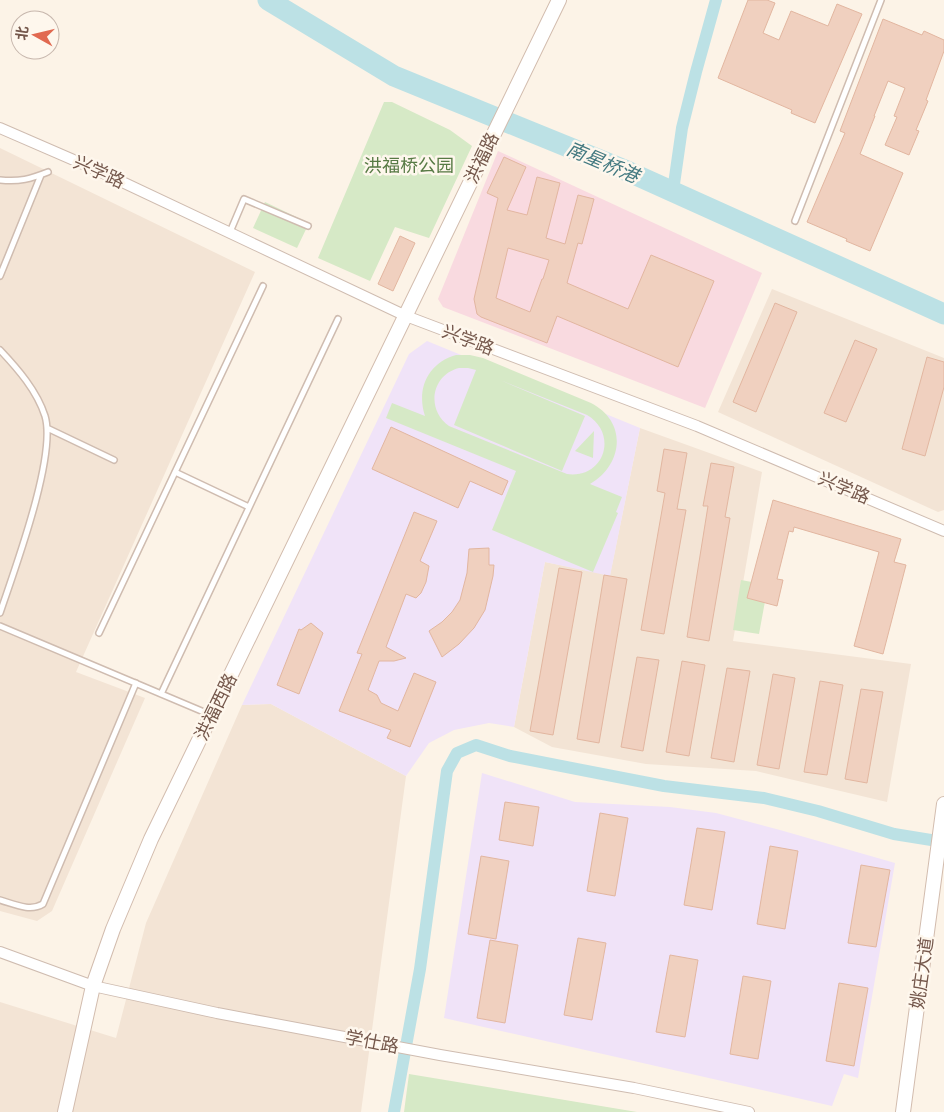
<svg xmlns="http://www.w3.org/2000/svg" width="944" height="1112" viewBox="0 0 944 1112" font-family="Manrope,'Noto Sans SC',sans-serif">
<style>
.residential{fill:#f3e4d5}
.education{fill:#f0e3f8}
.medical{fill:#f9dae0}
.green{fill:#d6e9c6;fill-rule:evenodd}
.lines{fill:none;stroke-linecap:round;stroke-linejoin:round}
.stream{stroke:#a2d1d6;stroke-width:4}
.canal{stroke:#bce1e5;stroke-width:12}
.river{stroke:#bce1e5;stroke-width:21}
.building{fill:#f0d0bf;stroke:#e2b6a0;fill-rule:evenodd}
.lane-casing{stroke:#cfbcb0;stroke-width:8}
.street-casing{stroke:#cfbcb0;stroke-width:12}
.secondary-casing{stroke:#d2bcae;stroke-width:16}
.lane{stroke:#fff;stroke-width:5}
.street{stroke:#fff;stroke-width:10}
.secondary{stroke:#fff;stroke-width:14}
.labels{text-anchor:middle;stroke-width:5;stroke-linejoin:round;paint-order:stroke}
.street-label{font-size:18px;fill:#75584c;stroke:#fef7ed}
.park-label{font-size:18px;fill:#577a44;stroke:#fef7ed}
.water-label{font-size:19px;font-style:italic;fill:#437980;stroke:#fef7ed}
</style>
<rect width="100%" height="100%" fill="#fcf3e7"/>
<path class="residential" d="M0,148L255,272L76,672L145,698L52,911L37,921L0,911Z
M772,289L944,358V510L938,512L718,412Z
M640,428L762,472L733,641L911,664L887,802L756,771L646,764L552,747L514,727L545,562L610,575Z
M271,704L406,776L361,1112H0V1002L116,1038L146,923L242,705Z"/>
<path class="education" d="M427,341L640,428L610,576L545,562L514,727L489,723L454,730L429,743L406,776L271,704L242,705L409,354Z
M482,773L575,802L670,807L716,813L780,830L895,863L858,1078L844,1074L832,1106L444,1018Z"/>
<path class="medical" d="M498,151L762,273L705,408L443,307L438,299Z"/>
<path class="green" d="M384,102H392L450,130L472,146L429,238L395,227L370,281L318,258Z
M265,202L309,223L297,248L253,228Z
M456,355H470L483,358L591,403C628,422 623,465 590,484L622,497L616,512L618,513L593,572L492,530L516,471L386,418L392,403L425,416C416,389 428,363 456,355ZM459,368H468L476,370L454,425L562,471L585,416L500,380L587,415C619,434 604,479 567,474L449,426C426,410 431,375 459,368Z
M594,431L593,458L575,451Z
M741,580L768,585L759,634L733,630Z
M409,1074L637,1112H404Z"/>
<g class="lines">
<path class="stream" d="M281,7L285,0"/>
<path class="canal" d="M673,191L682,128L696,72L716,0
M394,1112L420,969L447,771L457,753L476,745L510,756L664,786L764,798L818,811L894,834L944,842"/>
<path class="river" d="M268,0L394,76L627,171L944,314"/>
</g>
<path class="building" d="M748,0H767L775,3L763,33L779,40L791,11L828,26L837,4L862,14L815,123L791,113L792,110L718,78Z
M883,19L922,35L924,31L944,40V51L926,100L928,101L916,130L919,131L909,155L885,145L897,117L894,116L905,88L888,81L874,116H875L860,154L903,173L870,251L846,241L847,239L807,222L845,133L840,131Z
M504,157L526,167L507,210L527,215L537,177L560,183L546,238L565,244L578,195L594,199L582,244L578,243L567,283L628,309L651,255L714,281L678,367L557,316L547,343L481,317L477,314L474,299L476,290L498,198L487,193ZM508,248L549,260L543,279H542L530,312L496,298Z
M400,236L415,243L393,291L378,284Z
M775,303L797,312L756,412L733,402Z
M855,340L877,349L846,422L824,413Z
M927,357L944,362V387L925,456L902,449Z
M391,427L508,481L502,495L470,481L458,508L372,469Z
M664,449L687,453L677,509L686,510L664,634L641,630L665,493L657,491Z
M711,463L734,467L725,517L730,518L709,641L687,637L708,506H703Z
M773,500L901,539L894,562L906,565L883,654L854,646L879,552L794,527L793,532L789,531L777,579L783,580L777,606L747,598Z
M414,512L437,521L420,561L429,566L426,582L421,593L416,598L406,594L386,647L406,658L394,661H379L368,690L377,695L381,703L398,711L414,673L436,682L410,747L387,738L391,730L339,711L362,654L357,653Z
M489,548V565H494L493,576L485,610L474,628L459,644L442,657L429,631L442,622L452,612L460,600L467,573L469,549Z
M559,568L582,572L553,735L530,731Z
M604,575L627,579L599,743L577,739Z
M311,623L323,633L299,694L277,685L299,629L301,630Z
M637,657L659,660L643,751L621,747Z
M682,661L705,665L689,756L666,752Z
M727,668L750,671L734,762L711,758Z
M773,674L795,678L779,769L757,765Z
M820,681L843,685L827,775L804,772Z
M861,689L883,692L867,783L845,779Z
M505,802L539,807L533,846L499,840Z
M600,813L628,818L615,896L587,891Z
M697,828L725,832L712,910L684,905Z
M770,846L798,851L785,929L757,924Z
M481,856L509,861L496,939L468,934Z
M861,865L890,870L876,947L848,943Z
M578,938L606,943L592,1020L564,1015Z
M490,940L518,945L505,1023L477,1018Z
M670,955L698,960L685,1037L656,1032Z
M743,976L771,981L758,1059L730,1054Z
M839,983L868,988L854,1066L826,1061Z"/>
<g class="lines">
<defs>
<path id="lane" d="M0,180C20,182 30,179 48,172
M795,221L881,0
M230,232L244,199L308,226
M0,276L41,175
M0,350C18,369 37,391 45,416C57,456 14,571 0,613
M47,428L114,460
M175,472L249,507
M0,626L211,715
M99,633L263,286
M161,694L338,319
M0,900C14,904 30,912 43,904L136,683"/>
<path id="street" d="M0,128L99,171L406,316L697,426L944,531
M0,952L93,986L217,1013L440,1055L634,1088L749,1112"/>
<path id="secondary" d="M65,1112L93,986L113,929L151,839L559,0
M903,1112L944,804"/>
</defs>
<use href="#lane" class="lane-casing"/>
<use href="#street" class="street-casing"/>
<use href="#secondary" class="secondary-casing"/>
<use href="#lane" class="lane"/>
<use href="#street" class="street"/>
<use href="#secondary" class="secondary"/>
</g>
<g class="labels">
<g class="street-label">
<text transform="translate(482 158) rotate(-64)" y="6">洪福路</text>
<text transform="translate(99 172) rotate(24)" y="6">兴学路</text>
<text transform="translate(468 340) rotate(21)" y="6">兴学路</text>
<text transform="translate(844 488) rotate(23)" y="6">兴学路</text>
<text transform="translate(216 707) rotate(-64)" y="6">洪福西路</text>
<text transform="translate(922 973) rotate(-82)" y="6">姚庄大道</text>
<text transform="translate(372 1042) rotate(11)" y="6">学仕路</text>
</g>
<g class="park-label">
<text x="409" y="172">洪福桥公园</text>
</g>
<g class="water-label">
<text transform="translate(603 162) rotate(23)" y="7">南星桥港</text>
</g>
</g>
<g transform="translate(35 35) rotate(278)"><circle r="24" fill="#fef7ed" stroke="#c7b7ad"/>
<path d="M0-4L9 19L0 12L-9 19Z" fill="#e16950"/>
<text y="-8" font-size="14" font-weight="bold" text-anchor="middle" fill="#75584c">北</text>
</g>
</svg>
